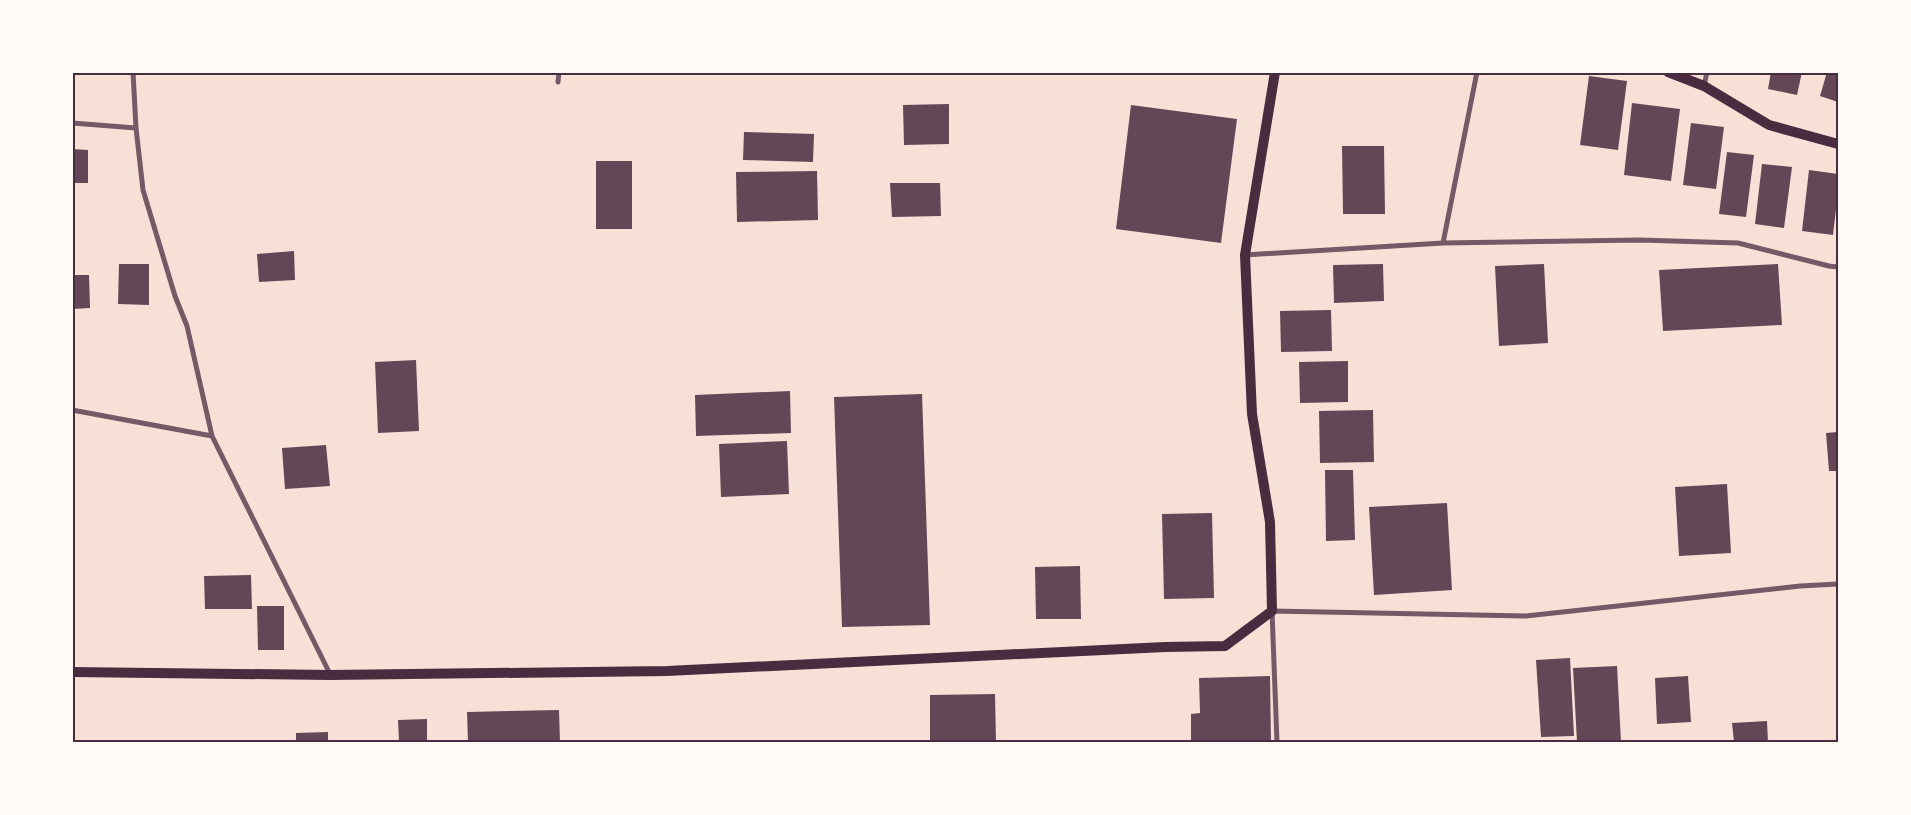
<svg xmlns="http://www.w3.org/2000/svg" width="1911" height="815" viewBox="0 0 1911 815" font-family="Signika,sans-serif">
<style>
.building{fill:#644757}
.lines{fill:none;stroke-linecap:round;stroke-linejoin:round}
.minor{stroke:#755966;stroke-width:5}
.secondary{stroke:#4a2c40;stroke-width:10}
.neatline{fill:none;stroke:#4a2c40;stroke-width:2}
</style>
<rect width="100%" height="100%" fill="#f7e1d7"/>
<path class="building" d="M1771,72H1802L1797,95L1768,89Z
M1827,72H1838V102L1820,96Z
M1589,76L1627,81L1618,150L1580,145Z
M1632,103L1680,109L1671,181L1624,175Z
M949,104V144L904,145L903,105Z
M1131,105L1237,119L1221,243L1116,229Z
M1691,123L1724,127L1716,189L1683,185Z
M744,132L814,134L813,162L743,160Z
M1342,146H1384L1385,214H1343Z
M72,149L88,150V183H72Z
M1727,152L1754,155L1746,217L1719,214Z
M596,161H632V229H596Z
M1762,164L1792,167L1784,228L1755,224Z
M1809,170L1838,174V192L1833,235L1802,231Z
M817,171L818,220L737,222L736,172Z
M890,183H940L941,216L892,217Z
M294,251L295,280L259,282L257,254Z
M119,264H149V305L118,304Z
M1383,264L1384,301L1334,303L1333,265Z
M1544,264L1548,343L1499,346L1495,266Z
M1778,264L1782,325L1663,331L1659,270Z
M72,275H89L90,308L72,309Z
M1331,310L1332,351L1281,352L1280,311Z
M416,360L419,431L378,433L375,362Z
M1348,361V402L1300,403L1299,362Z
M790,391L791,433L696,436L695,395Z
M922,394L930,625L842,627L834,397Z
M1373,410L1374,462L1320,463L1319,411Z
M1838,432V471H1829L1826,433Z
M787,441L789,494L721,497L719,444Z
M326,445L330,486L285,489L282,448Z
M1325,470H1353L1355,540L1326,541Z
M1727,484L1731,553L1679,556L1675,487Z
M1447,503L1452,590L1374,595L1369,507Z
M1212,513L1214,598L1164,599L1162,514Z
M1080,566L1081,619H1036L1035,567Z
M251,575L252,609H205L204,576Z
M257,606H284V650H258Z
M1570,658L1574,736L1541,737L1536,660Z
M1617,666L1621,742H1577L1573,668Z
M1270,676L1271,742H1191V714L1200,713L1199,678Z
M1688,676L1691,722L1657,724L1655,678Z
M995,694L996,742H930V695Z
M559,710L560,742H468L467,712Z
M427,719V742H399L398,720Z
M1767,721L1768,742H1734L1732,723Z
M328,732V742H296V733Z"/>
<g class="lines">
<path class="minor" d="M133,72L136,128L143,190L175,296L187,326L212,436L330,674
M558,82L559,72
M1704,86L1707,72
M72,123L136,128
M1443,243L1477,72
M1245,255L1443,243L1640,240L1738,243L1829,266L1838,267
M72,410L212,436
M1277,742L1272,611L1526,616L1800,586L1838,584"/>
<path class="secondary" d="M1668,72L1704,86L1769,125L1838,144
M72,672L330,675L667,671L1165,647L1225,646L1272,611L1270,522L1252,414L1245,255L1275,72"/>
</g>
<rect width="1911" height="815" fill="none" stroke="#fffaf5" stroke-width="148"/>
<rect x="74" y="74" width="1763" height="667" class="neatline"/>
</svg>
